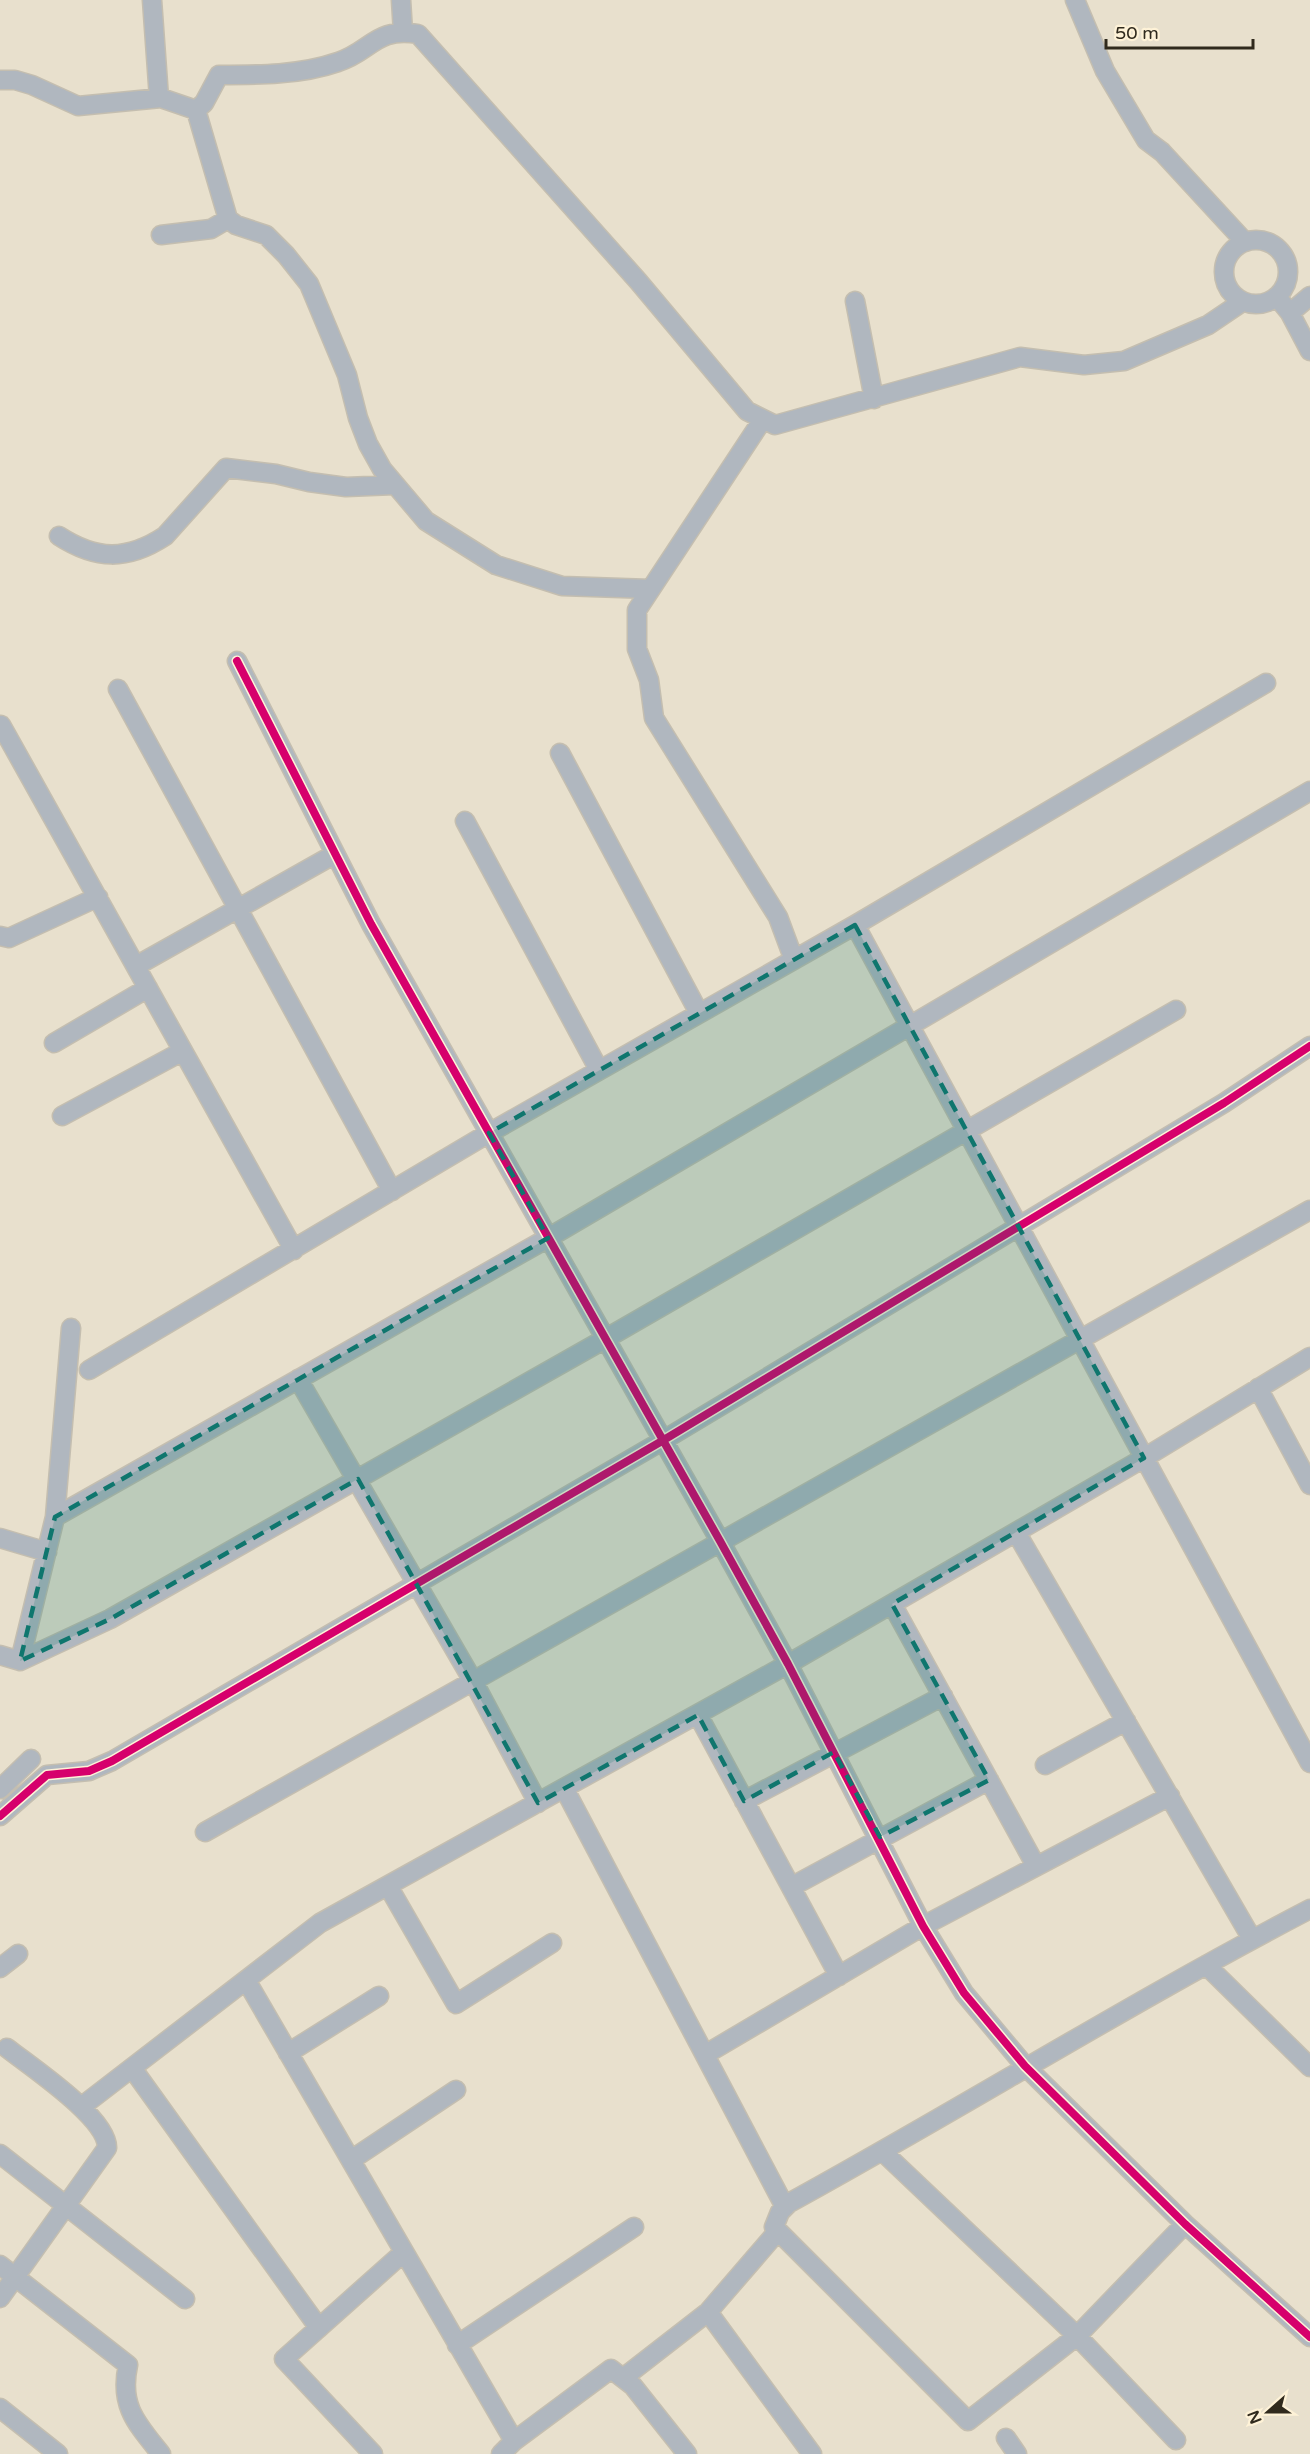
<svg xmlns="http://www.w3.org/2000/svg" width="1310" height="2454" viewBox="0 0 1310 2454" font-family="'Varela Round',sans-serif">
<style>
.lines{fill:none;stroke-linecap:round;stroke-linejoin:round}
.street-casing{stroke:#c4beb0;stroke-width:21}
.street{stroke:#b0b7bf;stroke-width:18}
.cycleway-casing{stroke:#fef2d7;stroke-width:11}
.cycleway{stroke:#d6006c;stroke-width:8}
.marked{fill:#0f766e;fill-opacity:0.2;stroke:#0f766e;stroke-width:4.5;stroke-dasharray:12 8;stroke-linejoin:round}
</style>
<rect width="100%" height="100%" fill="#e8e0cd"/>
<g class="lines">
<defs>
<path id="street" d="M152,0L159,98
M401,0L403,32
M1075,0L1105,71L1146,140L1162,152L1245,242
M0,80H15L32,85L78,106L161,98L196,110L204,103L219,75C258,75 301,75 338,62C372,51 375,27 418,34L638,281L747,411L775,425L1020,357L1084,365L1124,361L1208,325L1242,302
M196,110L228,219L236,225L266,235L286,255L309,284L347,375L358,418L368,444L382,469L426,521L496,565L562,586L650,589
M161,235L211,229L228,219
M1224 272a32 32 0 1 1 64 0a32 32 0 1 1-64 0Z
M1277,297L1290,313L1310,351
M855,301L874,399
M1290,313L1310,296
M763,419L637,610V649L649,680L654,718L778,917L794,960
M59,536C96,560 127,561 165,536L226,468L276,474L309,482L346,487L394,485
M237,661L371,924L720,1541L788,1664L923,1926L964,1993L1025,2066L1185,2224L1310,2337
M118,689L392,1191
M1,725L294,1250
M560,753L699,1013
M465,821L599,1070
M855,925L1310,1763
M0,936L9,938L98,897
M136,966L335,854
M54,1043L148,988
M62,1116L183,1051
M89,1370L489,1133L855,925L1266,683
M298,1379L473,1681L538,1803
M1258,1388L1310,1485
M55,1517L548,1238L1310,791
M1016,1532L1252,1939
M0,1538L47,1552
M892,1604L1036,1866
M0,1655L20,1661L110,1619L605,1339L1176,1010
M20,1661L55,1517L71,1328
M698,1715L839,1976
M1045,1765L1126,1721
M564,1788L785,2207
M0,1789L31,1759
M744,1801L943,1696
M0,1816L47,1775L89,1771L112,1761L662,1441L1224,1103L1310,1046
M205,1832L1310,1210
M388,1886L456,2004L552,1943
M791,1887L989,1780
M1206,1965L1310,2067
M0,1968L18,1954
M246,1980L514,2441L501,2454
M288,2053L379,1996
M706,2054L923,1926L1170,1796
M132,2068L319,2328
M81,2107L320,1923L788,1664L1144,1458L1310,1357
M883,2152L1077,2336L1176,2440
M0,2154L185,2299
M351,2160L456,2090
M1185,2224L1077,2336L968,2421L774,2227L780,2212L789,2203C964,2107 1133,2001 1310,1909
M0,2265L128,2365C119,2406 137,2424 161,2454
M0,2298L107,2148C108,2118 31,2067 7,2048
M708,2312L812,2454
M457,2345L634,2227
M623,2378L708,2312L777,2232
M0,2408L58,2454
M1006,2438L1017,2454
M514,2441L611,2369L633,2386L687,2454
M373,2454L284,2359L404,2252"/>
</defs>
<use href="#street" class="street-casing"/>
<use href="#street" class="street"/>
<defs>
<path id="cycleway" d="M237,661L371,924L720,1541L788,1664L923,1926L964,1993L1025,2066L1185,2224L1310,2337
M0,1816L47,1775L89,1771L112,1761L662,1441L1224,1103L1310,1046"/>
</defs>
<use href="#cycleway" class="cycleway-casing"/>
<use href="#cycleway" class="cycleway"/>
</g>
<path class="marked" d="M855,925L1144,1458L892,1604L989,1780L880,1837L834,1752L744,1801L698,1715L538,1803L358,1479L110,1619L20,1661L55,1517L548,1238L489,1133Z"/>
<g transform="translate(1268 2412) rotate(249)" stroke="#fef2d7" stroke-width="4.5" paint-order="stroke">
<path d="M0-4.5L10 22L0 15L-10 22Z" fill="#302a1d"/>
<text y="-9" font-size="16" font-weight="bold" text-anchor="middle" fill="#302a1d">N</text>
</g>
<path d="M1106 39v9h147v-9" fill="none" stroke="#302a1d" stroke-width="3"/>
<text x="1115" y="39" font-size="18" fill="#302a1d" stroke="#fef2d7" stroke-width="4.5" paint-order="stroke">50 m</text>
</svg>
